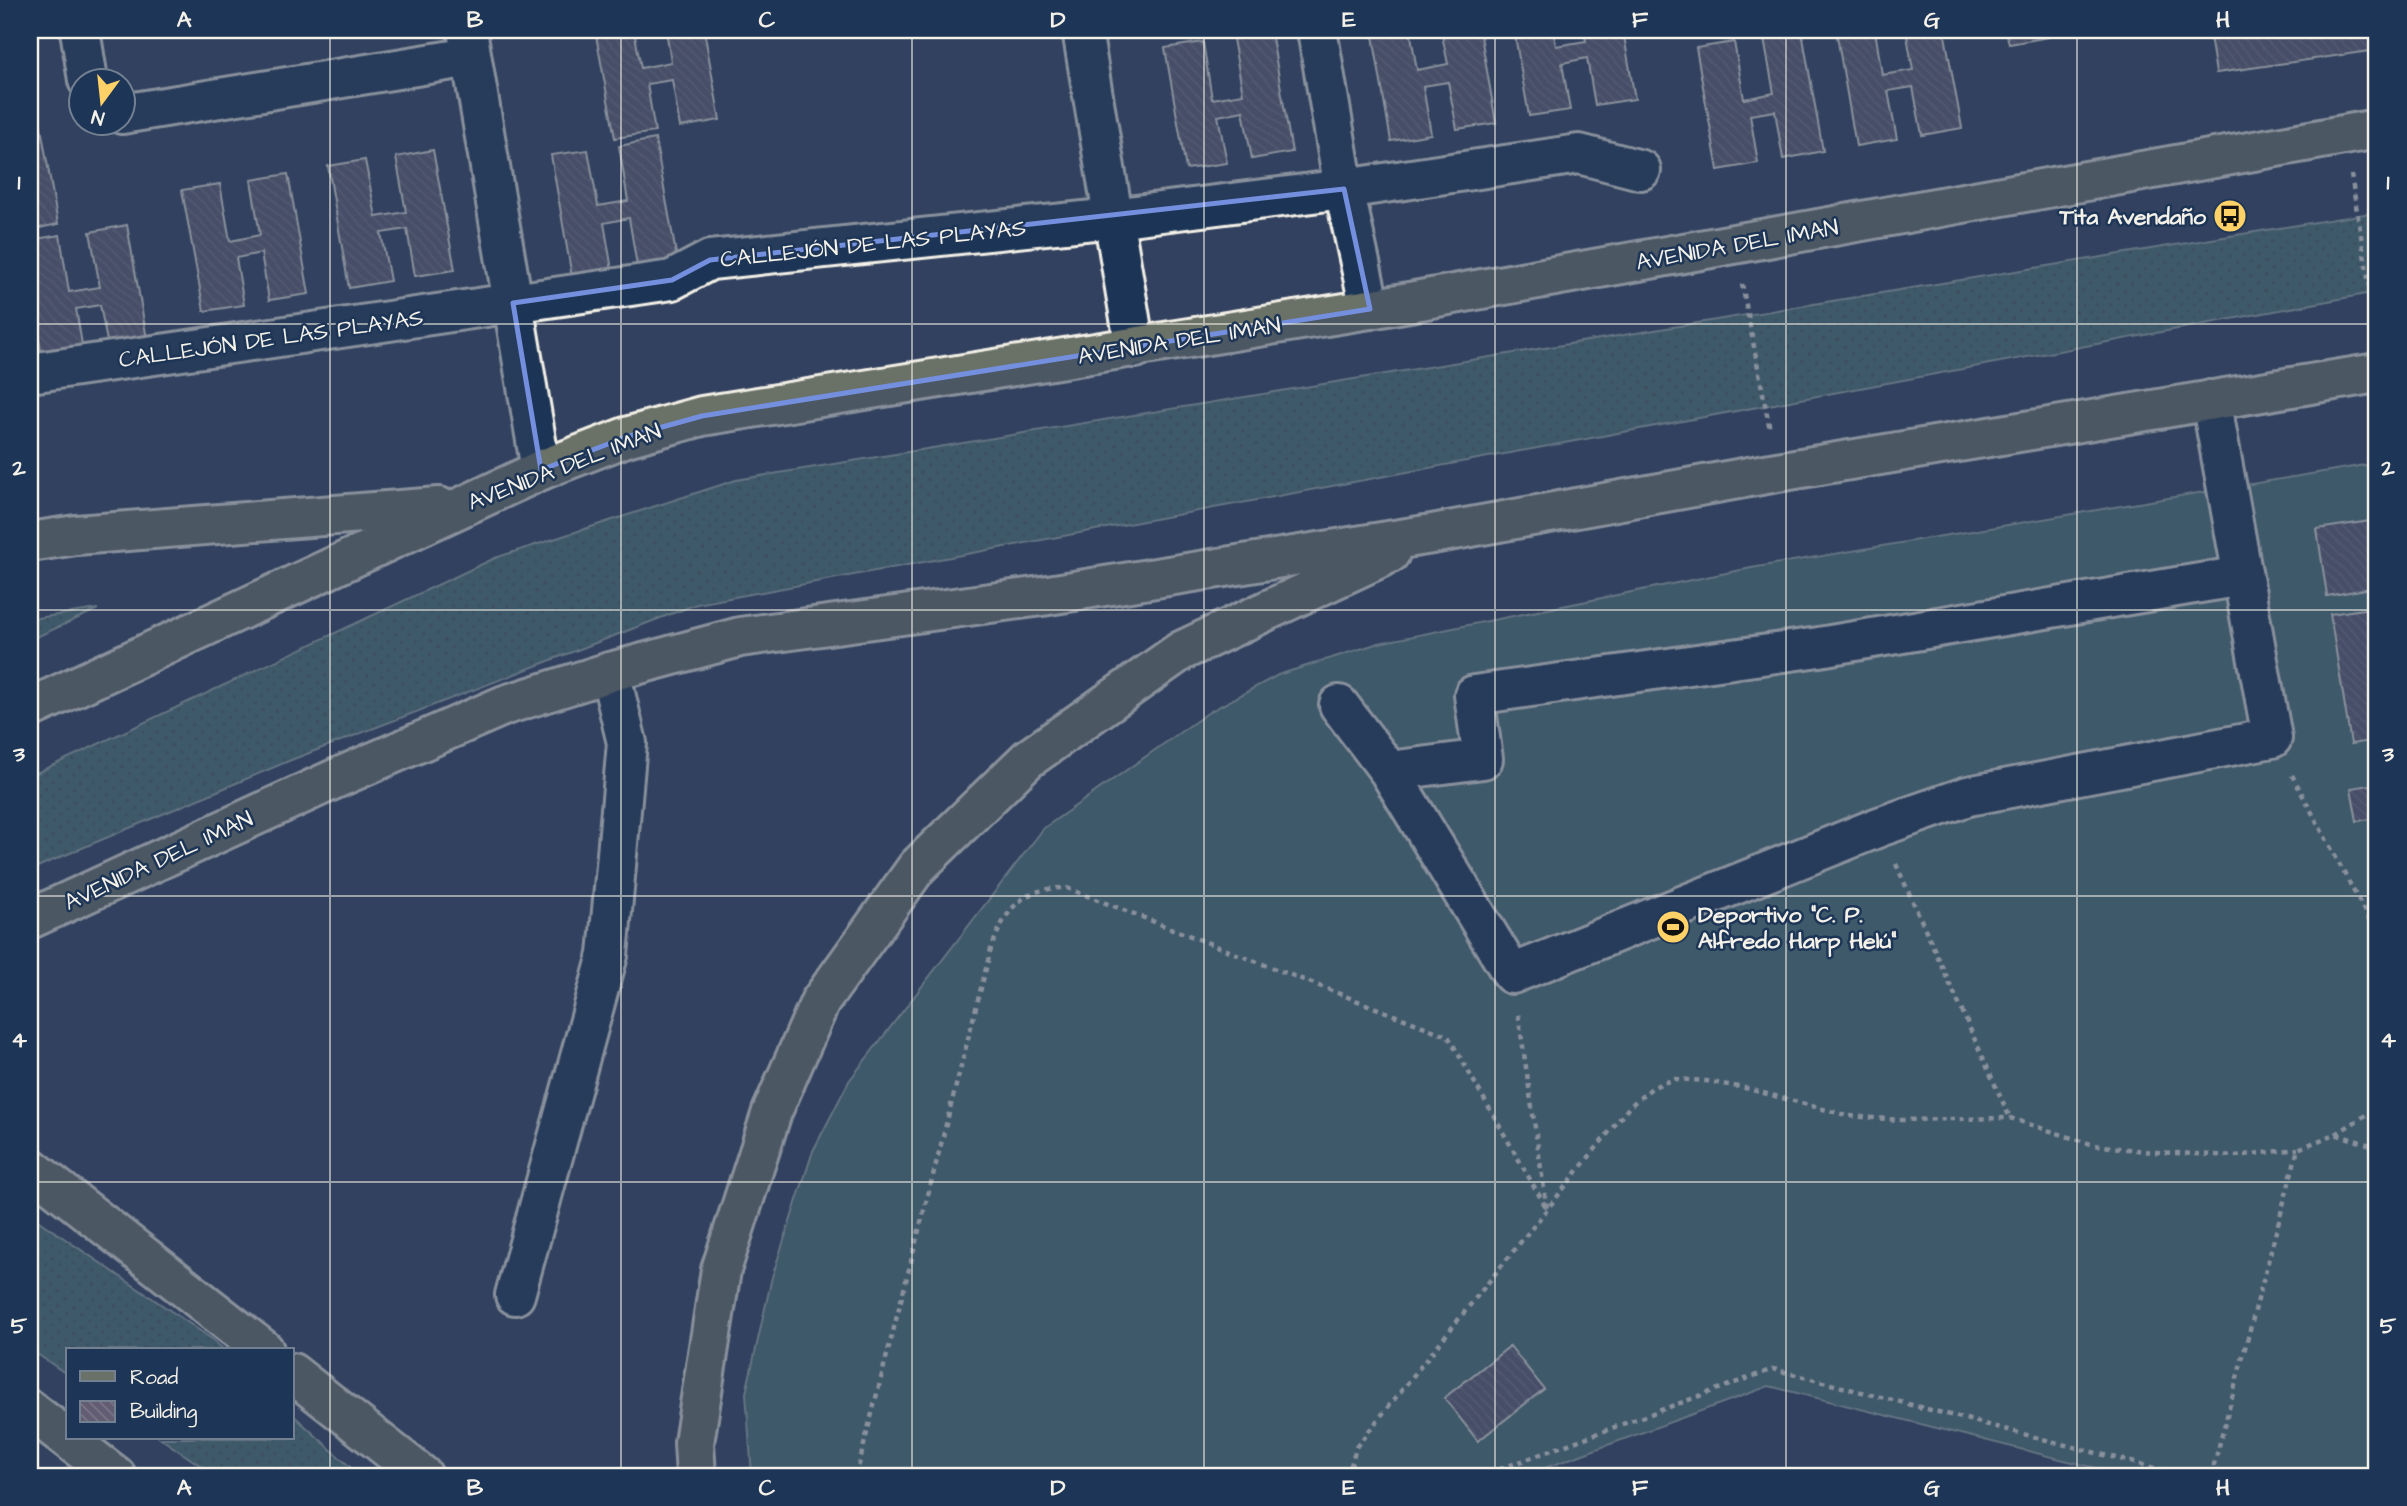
<svg xmlns="http://www.w3.org/2000/svg" width="2407" height="1506" viewBox="0 0 2407 1506" font-family="'Architects Daughter',sans-serif">
<style>
.grass{fill:url(#grass-dots);stroke:#a2b3b0;stroke-width:2}
.pitch{fill:#507577;stroke:#a2b3b0;stroke-width:2}
.building{fill:url(#building-back-hatch);stroke:#f4f1e8;stroke-width:2}
.lines{fill:none;stroke-linecap:round;stroke-linejoin:round}
.minor-casing{stroke:#f4f1e8;stroke-width:44}
.major-casing{stroke:#f4f1e8;stroke-width:44}
.path{stroke:#f4f1e8;stroke-width:4.5;stroke-dasharray:5 5;stroke-linecap:butt}
.minor{stroke:#1d3557;stroke-width:38}
.major{stroke:#6a7166;stroke-width:38}
.marked{fill:none;stroke:#738fde;stroke-width:5;stroke-linejoin:round}
.grid{fill:none;stroke:#f4f1e8;stroke-width:2;stroke-opacity:0.55}
.labels{text-anchor:middle;stroke-width:5;stroke-linejoin:round;paint-order:stroke}
.poi-label{font-size:23px;font-weight:bold;fill:#f4f1e8;stroke:#1d3557;text-anchor:end}
.street-label{font-size:23px;fill:#f4f1e8;stroke:#1d3557}
.neatline{fill:none;stroke:#f4f1e8;stroke-width:2.5}
.grid-label{font-size:23px;text-anchor:middle;font-weight:bold;fill:#f4f1e8}
</style>
<defs>
<pattern id="grass-dots" width="8" height="8" patternUnits="userSpaceOnUse" patternTransform="scale(1.75)"><rect width="8" height="8" fill="#507577"/><path d="M2 2h.1M6 6h.1" fill="none" stroke="#4c5e5e" stroke-width="1.8" stroke-linecap="round"/></pattern>
<pattern id="building-back-hatch" width="6" height="6" patternUnits="userSpaceOnUse" patternTransform="scale(1.75)"><rect width="6" height="6" fill="#625d72"/><path d="M-1 5l2 2M0 0l6 6M5-1l2 2" fill="none" stroke="#797586"/></pattern>
</defs>
<rect width="100%" height="100%" fill="#32415f"/>
<filter id="ink" filterUnits="userSpaceOnUse"><feTurbulence type="fractalNoise" baseFrequency=".0143" numOctaves="2"/><feDisplacementMap in="SourceGraphic" scale="14" xChannelSelector="R" yChannelSelector="G"/><feConvolveMatrix kernelMatrix="1 2 1 2 8 2 1 2 1" color-interpolation-filters="sRGB"/></filter>
<g filter="url(#ink)">
<path class="grass" d="M2377,212V292L697,604L291,760L30,870V776L495,558L736,480Z
M98,609L30,640V619Z
M30,1215L212,1339L224,1350H68V1375L30,1349Z
M292,1414L360,1476H216L160,1438H292Z"/>
<path class="pitch" d="M2377,463V1476H2128L1769,1386L1523,1476H752L746,1393L772,1277L813,1151L849,1081L1044,828L1209,712L1278,675L1379,643L1751,568Z"/>
<path class="building" d="M595,30H634L641,68L671,62L666,30H704L720,120L680,127L672,80L647,84L655,132L615,138Z
M1372,30H1410L1417,70L1448,64L1441,30H1480L1496,123L1457,129L1448,82L1423,86L1431,134L1391,141Z
M1514,30H1553L1556,46L1586,41L1584,30H1623L1635,99L1595,105L1587,58L1562,63L1570,110L1529,116Z
M1836,30H1875L1882,75L1913,70L1906,30H1944L1962,128L1922,135L1913,87L1888,91L1897,139L1856,146Z
M2006,30H2048L2049,37L2009,44Z
M2209,30H2377V50L2216,73Z
M1271,32L1292,152L1252,159L1243,111L1218,116L1227,163L1186,169L1165,48L1203,42L1212,99L1243,94L1233,39Z
M1802,32L1823,151L1783,159L1775,111L1750,115L1758,163L1718,170L1696,48L1734,42L1744,99L1774,93L1764,39Z
M37,105L58,224L30,230V106Z
M655,139L677,259L637,266L629,218L604,223L612,270L572,277L551,155L588,150L598,206L628,201L619,146Z
M433,150L455,270L415,276L407,229L381,233L390,281L349,288L328,166L365,160L376,217L406,212L396,157Z
M288,174L309,294L269,300L261,253L236,258L244,305L204,311L182,190L220,184L230,241L260,235L251,180Z
M127,225L148,345L109,352L100,305L76,309L84,356L43,363L30,286V240L60,235L69,292L100,287L90,232Z
M2377,520V587L2327,596L2317,529Z
M2377,607V740L2351,744L2330,614Z
M2377,784V818L2357,821L2351,788Z
M1510,1346L1544,1389L1478,1441L1444,1398Z"/>
<g class="lines">
<defs>
<path id="minor" d="M80,30L88,80
M467,30L541,470
M1082,30L1135,348
M1317,30L1344,189L1370,309
M122,114L471,57
M30,373L672,280L710,260L1113,218L1344,189L1579,154L1641,170
M1339,705L1389,771L1512,974L1879,827L1968,796L2272,738L2211,400
M1389,771L1483,759L1474,695L1819,647L2242,576
M515,1295L608,955L627,743L610,672"/>
<path id="major" d="M30,542L76,535L439,507
M30,708L541,470L626,437L702,416L1370,309L2377,129
M30,919L337,778L505,705L610,672L740,637L1042,596L1432,534L1777,472L2377,373
M30,1167L264,1350
M292,1373L423,1476
M30,1410L116,1476
M696,1476L694,1443L721,1270L772,1112L820,1002L917,867L1028,759L1181,651L1390,553"/>
</defs>
<use href="#minor" class="minor-casing"/>
<use href="#major" class="major-casing"/>
<path class="path" d="M2351,175L2377,332
M1742,284L1770,430
M2292,775L2377,935
M1896,864L2010,1118
M2336,1134L2377,1108
M856,1476L991,949C1006,909 1021,887 1067,888L1448,1036L1547,1209L1518,1013
M1348,1476L1356,1447L1630,1106L1653,1087L1675,1079L1706,1081L1745,1088L1849,1116L1900,1120L2010,1118L2094,1145L2153,1152L2235,1156L2298,1149
M1481,1476L1773,1369L2185,1476
M2211,1476L2298,1149L2335,1134L2377,1147"/>
<use href="#minor" class="minor"/>
<use href="#major" class="major"/>
</g>
</g>
<path d="M0 0H2407V1506H0ZM1344,189L1370,309L702,416L626,437L541,470L513,303L672,280L710,260Z" fill="#32415f" fill-opacity=".55" fill-rule="evenodd"/>
<path class="marked" d="M1344,189L1370,309L702,416L626,437L541,470L513,303L672,280L710,260Z"/>
<path class="grid" d="M330,30V1476M621,30V1476M912,30V1476M1204,30V1476M1495,30V1476M1786,30V1476M2077,30V1476M30,324H2377M30,610H2377M30,896H2377M30,1182H2377"/>
<defs>
<symbol id="bus-disc" viewBox="-11 -11 22 22"><circle r="9.5" fill="#ffd166" stroke="#1d3557"/><path d="M-5-6H5V4H4V6H2V4H-2V6H-4V4H-5ZM-3.5-4V0h7V-4ZM-3.5 1.2v1.5H-2V1.2ZM2 1.2v1.5H3.5V1.2Z" fill="#111"/></symbol>
<symbol id="stadium-disc" viewBox="-11 -11 22 22"><circle r="9.5" fill="#ffd166" stroke="#1d3557"/><path d="M0-5a6.5 5 0 1 0 0 10a6.5 5 0 1 0 0-10ZM-3.5-1.8h7v3.6h-7Z" fill="#111"/></symbol>
</defs>
<g fill-rule="evenodd">
<use href="#bus-disc" x="2211" y="197" width="38" height="38"/>
<use href="#stadium-disc" x="1654" y="908" width="38" height="38"/>
</g>
<g class="labels">
<g class="poi-label">
<text x="2206" y="224">Tita Avendaño</text>
<text x="1698" y="922" text-anchor="start">Deportivo "C. P.<tspan x="1698" dy="26">Alfredo Harp Helú"</tspan></text>
</g>
<g class="street-label">
<text transform="translate(873 243) rotate(-6)" y="8">CALLEJÓN DE LAS PLAYAS</text>
<text transform="translate(1737 244) rotate(-10)" y="8">AVENIDA DEL IMAN</text>
<text transform="translate(271 338) rotate(-8)" y="8">CALLEJÓN DE LAS PLAYAS</text>
<text transform="translate(1179 340) rotate(-9)" y="8">AVENIDA DEL IMAN</text>
<text transform="translate(564 466) rotate(-21)" y="8">AVENIDA DEL IMAN</text>
<text transform="translate(158 860) rotate(-25)" y="8">AVENIDA DEL IMAN</text>
</g>
</g>
<rect width="2407" height="1506" fill="none" stroke="#1d3557" stroke-width="77"/>
<rect x="66" y="1348" width="228" height="91" fill="#1d3557" stroke="#738091" stroke-width="2"/>
<rect x="80" y="1371" width="35" height="10" fill="#6a7166" stroke="#738091" stroke-width="2"/>
<text x="130" y="1384" font-size="21" fill="#f4f1e8">Road</text>
<rect x="80" y="1401" width="35" height="21" fill="url(#building-back-hatch)" stroke="#738091" stroke-width="2"/>
<text x="130" y="1418" font-size="21" fill="#f4f1e8">Building</text>
<g transform="translate(102 102) rotate(195)"><circle r="33" fill="#1d3557" stroke="#738091" stroke-width="2"/>
<path d="M0-5L12 26L0 18L-12 26Z" fill="#ffd166"/>
<text y="-10" font-size="19" font-weight="bold" text-anchor="middle" fill="#f4f1e8">N</text>
</g>
<rect x="38" y="38" width="2330" height="1430" class="neatline"/>
<g class="grid-label">
<text x="184" y="27">A</text>
<text x="475" y="27">B</text>
<text x="767" y="27">C</text>
<text x="1058" y="27">D</text>
<text x="1349" y="27">E</text>
<text x="1640" y="27">F</text>
<text x="1932" y="27">G</text>
<text x="2223" y="27">H</text>
<text x="19" y="189">1</text>
<text x="2388" y="189">1</text>
<text x="19" y="475">2</text>
<text x="2388" y="475">2</text>
<text x="19" y="761">3</text>
<text x="2388" y="761">3</text>
<text x="19" y="1047">4</text>
<text x="2388" y="1047">4</text>
<text x="19" y="1333">5</text>
<text x="2388" y="1333">5</text>
<text x="184" y="1495">A</text>
<text x="475" y="1495">B</text>
<text x="767" y="1495">C</text>
<text x="1058" y="1495">D</text>
<text x="1349" y="1495">E</text>
<text x="1640" y="1495">F</text>
<text x="1932" y="1495">G</text>
<text x="2223" y="1495">H</text>
</g>
</svg>
